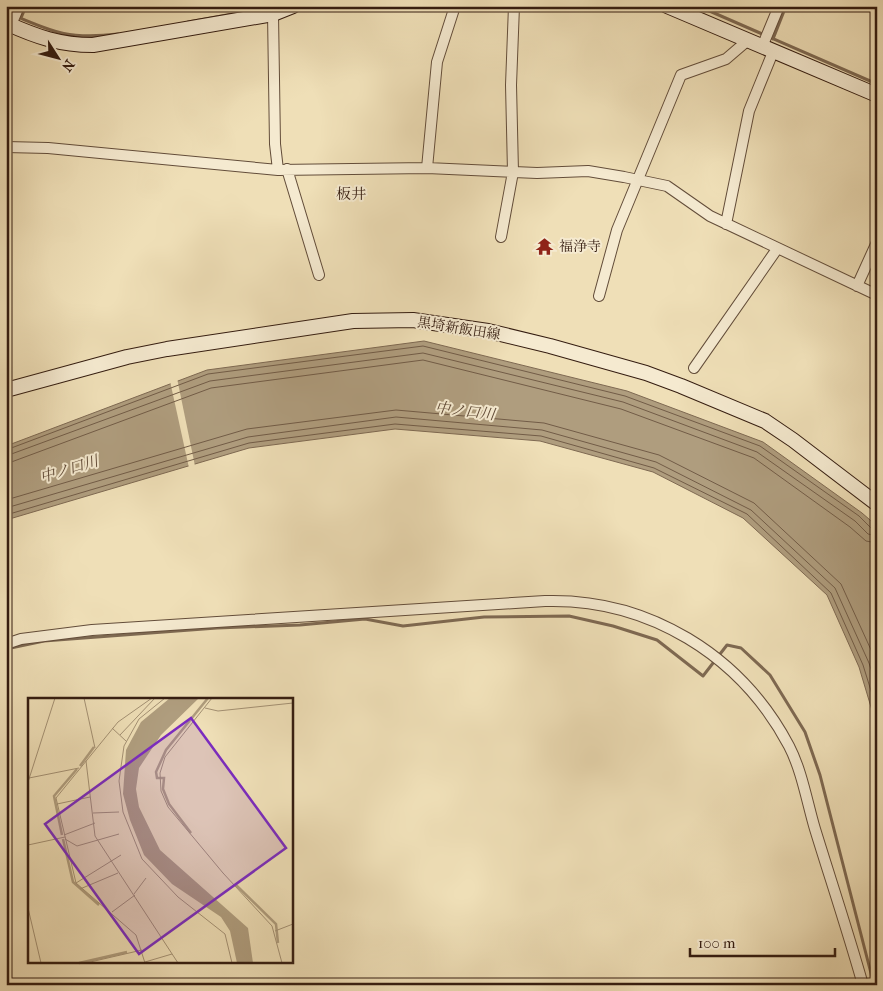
<svg xmlns="http://www.w3.org/2000/svg" width="883" height="991" viewBox="0 0 883 991" font-family="'IM FELL French Canon','Noto Serif JP',serif">
<style>
.water{fill:#af9d7e;stroke:#7e6952}
.pier{fill:#efdfb7}
.lines{fill:none;stroke-linecap:round;stroke-linejoin:round}
.shore{stroke:#725c47;stroke-width:1}
.stream{stroke:#7e6952;stroke-width:3}
.street-casing{stroke:#634d3a;stroke-width:12}
.secondary-casing{stroke:#341c10;stroke-width:16}
.street{stroke:#f5ead0;stroke-width:10}
.secondary{stroke:#f5ead0;stroke-width:14}
.labels{text-anchor:middle;stroke-width:4;stroke-linejoin:round;paint-order:stroke}
.poi-label{font-size:14px;fill:#341c10;stroke:#f5ead0;text-anchor:start}
.street-label{font-size:14px;fill:#341c10;stroke:#f5ead0}
.neighbourhood-label{font-size:15px;fill:#341c10;stroke:#f5ead0}
.water-label{font-size:15px;font-style:italic;fill:#5f4936;stroke:#f5ead0}
.inset-river{fill:none;stroke:#af9d7e;stroke-width:2.5}
.inset-road{fill:none;stroke:#a49174;stroke-width:1}
.view{fill:#7b2cbf;fill-opacity:0.15;stroke:#7b2cbf;stroke-width:2.5}
.inset-edge{fill:none;stroke:#341c10;stroke-width:2.5}
</style>
<rect width="100%" height="100%" fill="#efdfb7"/>
<filter id="stains"><feTurbulence type="fractalNoise" baseFrequency=".004" numOctaves="4"/><feColorMatrix values="0 0 0 0 .2 0 0 0 0 .09 0 0 0 0 .02 0 0 0 .5 -.17"/></filter>
<radialGradient id="worn" r=".72"><stop offset=".6" stop-color="#630" stop-opacity="0"/><stop offset="1" stop-color="#630" stop-opacity=".3"/></radialGradient>
<path class="water" d="M424,341L627,391L763,442L862,513L877,526V727L859,667L827,595L743,518L653,472L540,441L395,429L249,448L6,520V446L207,370Z"/>
<path class="pier" d="M177,378L195,466L189,468L170,381Z"/>
<g class="lines">
<path class="shore" d="M6,450L208,374L423,346L625,396L760,446L859,516L872,529L877,530
M6,456L210,381L423,353L623,402L757,452L855,521L868,534L877,536
M6,464L211,388L423,360L621,409L754,458L850,527L866,541L877,543
M6,500L247,429L396,410L544,423L659,455L754,503L841,584L877,663
M6,508L248,437L396,417L542,430L656,462L751,510L835,588L869,663L877,688
M6,515L249,443L395,424L541,436L654,468L747,514L831,593L863,665L877,710"/>
<path class="stream" d="M698,6L877,84
M6,12C53,32 67,40 118,34
M21,18L26,6
M188,22L271,7
M773,39L786,6
M6,649L44,641L217,628L300,625L365,619L403,626L484,617L569,616L613,626L657,640L703,676L727,645L741,648L770,675L805,732L820,775L874,985"/>
<defs>
<path id="street" d="M273,14L275,144L278,170
M11,25L19,6
M762,47L779,6
M6,147L48,148L278,170L427,168L537,173L588,171L624,177L667,186L710,216L877,295
M427,168L437,62L455,6
M287,169L319,275
M726,224L749,111L773,52
M501,237L513,172L511,85L514,6
M857,286L877,242
M599,296L617,230L681,75L726,59L747,41
M694,368L777,249
M6,644L21,639L92,630L545,601C648,598 741,655 789,746C802,771 807,802 815,829C831,881 848,932 863,985"/>
<path id="secondary" d="M667,6L877,95
M6,23C37,37 60,45 93,45L273,14L293,6
M6,390L127,357L167,349L353,321L413,320L488,331L550,346L646,373L681,386L765,421L793,440L877,504"/>
</defs>
<use href="#street" class="street-casing"/>
<use href="#secondary" class="secondary-casing"/>
<use href="#street" class="street"/>
<use href="#secondary" class="secondary"/>
</g>
<defs>
<symbol id="temple-bare" viewBox="-9 -9 18 18"><path d="M0-6L5-2H3V0L6.5 2.5H4V6H1.5V3h-3V6H-4V2.5H-6.5L-3 0V-2H-5Z" fill="#8f2418" stroke="#f5ead0" stroke-width="2.5" paint-order="stroke"/></symbol>
</defs>
<g fill-rule="evenodd">
<use href="#temple-bare" x="532" y="234" width="25" height="25"/>
</g>
<g class="labels">
<g class="poi-label">
<text x="559" y="251">福浄寺</text>
</g>
<g class="street-label">
<text transform="translate(459 328) rotate(9)" y="5">黒埼新飯田線</text>
</g>
<g class="neighbourhood-label">
<text x="351" y="199">板井</text>
</g>
<g class="water-label">
<text transform="translate(465 411) rotate(7)" y="5">中ノ口川</text>
<text transform="translate(69 469) rotate(-17)" y="5">中ノ口川</text>
</g>
</g>
<g transform="translate(28 698)">
<rect width="265" height="265" fill="#efdfb7"/>
<path d="M142,0H171L133,37L111,70L108,91L111,109L132,152L220,230L225,265H209L202,233L193,219L144,186L116,157L102,122L95,96L98,52L113,24Z" fill="#af9d7e"/>
<path class="inset-river" d="M52,68L66,49M163,135L141,106L135,91L136,80H129L128,74L138,52L180,0M34,137L26,98L49,71M35,141L45,184L71,207M208,187L248,226L250,245M51,265L99,254"/>
<path class="inset-road" d="M56,0L67,50M137,0L111,21L96,48L91,83L95,114L114,161L150,199L197,236L204,265M184,0L137,59L132,75L133,93L140,109L195,175L244,228L254,265M177,10L190,13L265,5M84,30L98,43M92,37L127,0M58,63L67,138L150,265M1,80L51,70M0,84L27,0M29,106L62,99M65,115L91,114M36,137L67,125M37,141L49,148L91,136M0,147L37,139M48,185L93,157M52,191L90,175M106,196L118,180M0,210L13,265M84,214L107,197M247,233L265,226M117,264L144,256M58,265L114,252M117,265L108,237L48,185L28,100L90,24L124,0"/>
<path class="view" d="M163,20L258,150L111,256L17,126Z"/>
<rect width="265" height="265" class="inset-edge"/>
</g>
<rect width="883" height="991" fill="none" stroke="#efdfb7" stroke-width="25"/>
<rect x="8" y="8" width="868" height="976" fill="none" stroke="#341c10" stroke-width="2.5"/>
<rect x="12" y="12" width="858" height="966" fill="none" stroke="#341c10"/>
<g transform="translate(58 58) rotate(126)" stroke="#f5ead0" stroke-width="4" paint-order="stroke">
<path d="M0-4L9 19L0 12L-9 19Z" fill="#341c10"/>
<text y="-8" font-size="14" font-weight="bold" text-anchor="middle" fill="#341c10">N</text>
</g>
<path d="M690 948v8h145v-8" fill="none" stroke="#341c10" stroke-width="2.5"/>
<text x="698" y="948" font-size="15" fill="#341c10" stroke="#f5ead0" stroke-width="4" paint-order="stroke">100 m</text>
<rect width="100%" height="100%" filter="url(#stains)"/>
<rect width="100%" height="100%" fill="url(#worn)"/>
</svg>
